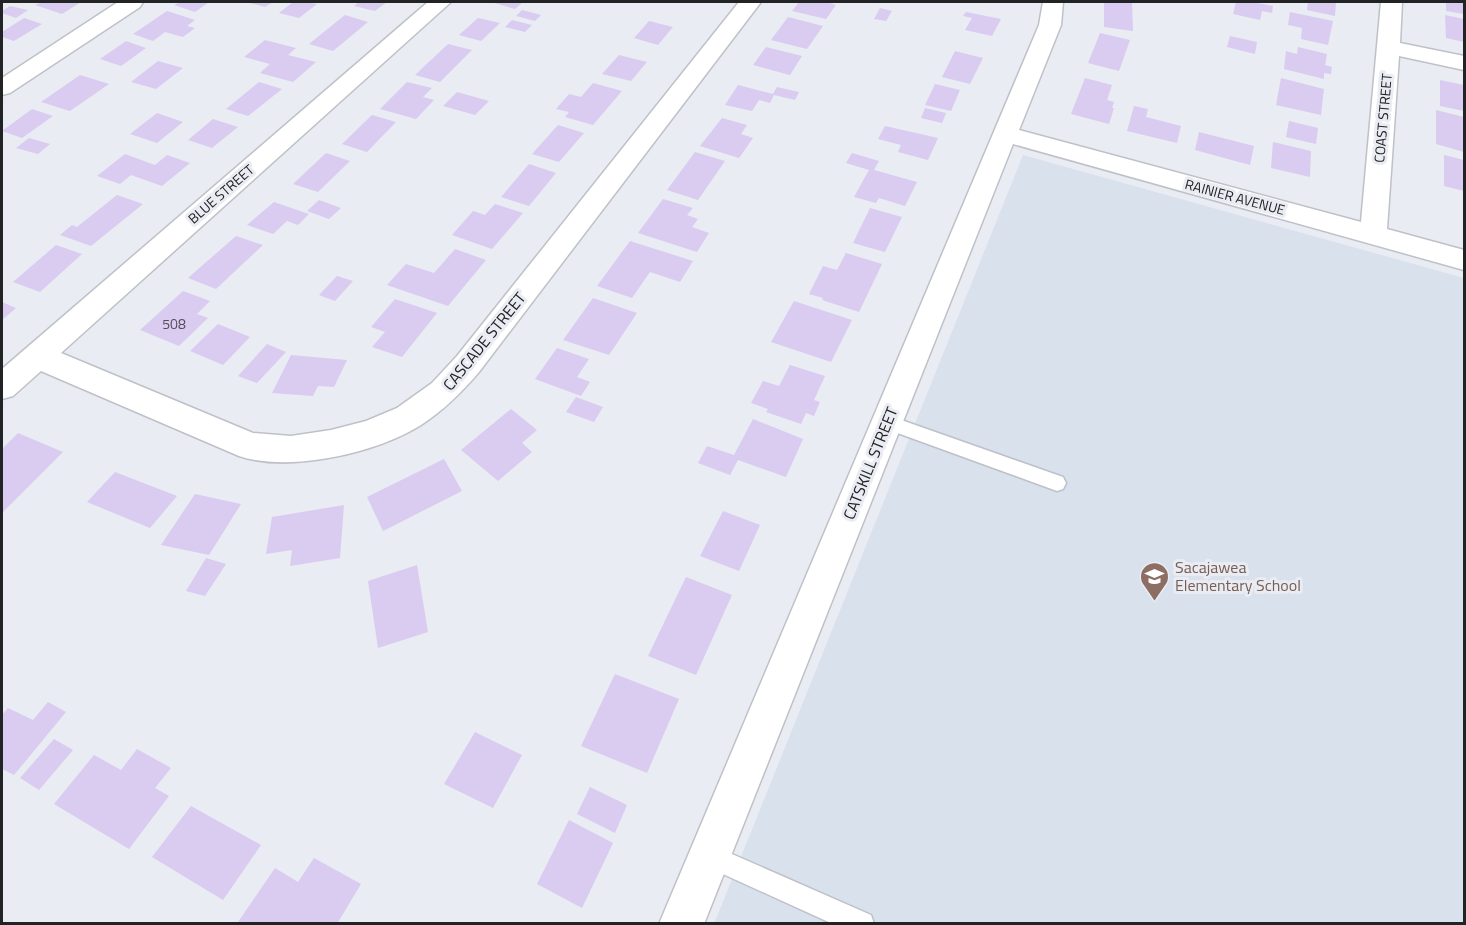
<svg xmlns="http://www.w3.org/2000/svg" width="1466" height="925" viewBox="0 0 1466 925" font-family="'Titillium Web',sans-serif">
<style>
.built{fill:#d9e1ed}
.building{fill:#dacbf1}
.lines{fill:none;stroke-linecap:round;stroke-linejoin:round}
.lane-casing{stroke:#bec1c7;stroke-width:3}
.street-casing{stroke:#bec1c7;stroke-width:3}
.lane{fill:#fff;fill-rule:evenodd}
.street{fill:#fff;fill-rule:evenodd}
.labels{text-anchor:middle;stroke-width:6;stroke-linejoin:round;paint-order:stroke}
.far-street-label{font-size:14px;fill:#222325;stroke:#e9ecf2}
.number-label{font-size:14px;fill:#504d58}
.street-label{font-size:16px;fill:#222325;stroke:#e9ecf2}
.education-label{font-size:16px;fill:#785e54;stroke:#e9ecf2;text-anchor:start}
</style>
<rect width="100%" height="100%" fill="#e9ecf2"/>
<path class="built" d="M1023,155L1464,278V923L714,924Z"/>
<path class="building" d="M42,2H81L62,14L35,5Z
M180,2H209L195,12L174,5Z
M246,2H273L265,7Z
M293,2H306L317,4L299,18L279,13Z
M359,2H387L375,11L354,6Z
M491,2H523L515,9Z
M799,2H827L836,5L826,19L792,11Z
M1104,2H1132L1133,31L1104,27Z
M1236,2H1252L1273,6L1272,13L1262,11L1260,20L1233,14Z
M1308,2H1336L1335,16L1307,10Z
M1446,2H1464V14L1446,11Z
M10,6L28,10L16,18L2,13V11Z
M880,8L892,11L886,21L874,19Z
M522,10L541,15L535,21L516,16Z
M167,11L195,20L187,26L195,28L183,37L165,32L153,41L133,34Z
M966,12L1001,19L992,36L965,30L972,18L963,16Z
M1290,12L1333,21L1328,45L1301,39L1302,28L1288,25Z
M345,15L368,22L333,51L309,44Z
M1445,15L1464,19V42L1446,38Z
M788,17L823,26L807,49L771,40Z
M24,18L42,24L14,41L2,37V32Z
M478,18L500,23L481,41L459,35Z
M512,20L532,25L525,32L505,27Z
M649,21L673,27L658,45L634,38Z
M1100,33L1130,40L1119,71L1088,63Z
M1230,36L1257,42L1255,54L1227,47Z
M265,40L296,48L288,55L316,62L293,82L260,73L270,64L244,57Z
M126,41L146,48L121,66L100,59Z
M448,44L472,50L440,82L415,75Z
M766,47L802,56L790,75L753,65Z
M1298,47L1327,54L1325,65L1332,67L1331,74L1324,73V79L1284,69L1286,51L1297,54Z
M955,51L983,58L970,84L942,77Z
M619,55L647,62L631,81L602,74Z
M158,61L183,68L156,89L131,82Z
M80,75L109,84L70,111L41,102Z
M1085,78L1112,85L1107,100L1114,102L1112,108H1114L1109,124L1071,114Z
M1281,78L1324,89L1321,115L1276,105Z
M1440,80L1464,85V111L1440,106Z
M259,82L282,89L248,116L226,109Z
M407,82L432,88L423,97L434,100L416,119L380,109Z
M593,83L622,91L593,125L565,117L569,112L556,109L569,94L581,97Z
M935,84L960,90L951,111L925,105Z
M738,85L773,94L777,87L799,92L795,100L774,95L770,103L759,100L752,111L725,105Z
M457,92L489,101L475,115L443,106Z
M1134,106L1148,109L1146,117L1181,126L1177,143L1127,131Z
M925,108L946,113L942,123L921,118Z
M32,109L53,116L22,138L2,131Z
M1436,110L1464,117V152L1436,144Z
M157,113L183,122L157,143L130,134Z
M372,115L396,122L367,152L342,144Z
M722,118L747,125L741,134L753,138L739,158L700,146Z
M213,119L238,127L212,148L188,140Z
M1289,121L1318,128L1316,144L1286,137Z
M558,125L584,133L559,162L532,154Z
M885,126L938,138L928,160L898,152L901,145L878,139Z
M1199,132L1254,146L1250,165L1195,150Z
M29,138L50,144L38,154L16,148Z
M1273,142L1311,151L1310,177L1271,168Z
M695,152L725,161L698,200L667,190Z
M326,153L350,161L318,192L293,184Z
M852,153L879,161L874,170L917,182L905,206L879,198L876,203L854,197L869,170L846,163Z
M125,154L155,165L167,155L190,163L162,186L131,175L120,184L97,176Z
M1444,155L1464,160V191L1444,186Z
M529,164L556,173L529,206L501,197Z
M117,195L143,204L91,246L60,235L72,225L77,227Z
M663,199L693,208L687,215L698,219L692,227L709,233L697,252L638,233Z
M319,200L341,208L329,219L307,211Z
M274,202L309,214L298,225L287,221L273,234L247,225Z
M495,204L523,213L492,249L452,235L473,211L485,215Z
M870,208L902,217L885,252L853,243Z
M236,236L263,245L216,289L188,278Z
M630,241L693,261L680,282L650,272L632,298L597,286Z
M56,245L82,254L40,292L13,282Z
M455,249L486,260L448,306L387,285L406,264L434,273Z
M846,253L882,264L859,312L822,300L823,298L809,294L823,266L837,270Z
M337,276L353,281L335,301L319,295Z
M183,291L210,301L197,314L208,318L179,346L140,330Z
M593,298L637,313L609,355L563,340Z
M395,299L437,313L402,357L372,347L385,332L371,327Z
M794,301L852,320L831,362L771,342Z
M2,302L16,308L2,320Z
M218,324L250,337L223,365L190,351Z
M267,344L286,352L257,383L238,376Z
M557,348L589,359L577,377L590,382L581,396L535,379Z
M291,355L347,360L334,387L318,386L313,396L272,393Z
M790,365L825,376L814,400L820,402L814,416L806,413L801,424L766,412L768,409L751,403L763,381L779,386Z
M576,397L603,407L594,422L566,412Z
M511,409L537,430L522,443L532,452L498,481L461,450Z
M753,419L803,439L786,477L738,460L730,475L698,463L707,446L734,455Z
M18,433L63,452L2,513V449Z
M444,459L462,491L383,531L367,497Z
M115,472L177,496L150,528L87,502Z
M195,494L241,504L209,555L161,545Z
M344,505L340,558L290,566L292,550L266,554L272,517Z
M723,511L760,525L739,571L700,556Z
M206,558L226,564L205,596L186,591Z
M417,565L428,632L378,648L368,581Z
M686,577L732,595L696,675L648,656Z
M615,674L679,699L647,773L581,746Z
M48,702L66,712L14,775L2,769V715L8,708L33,720Z
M475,732L522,755L493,808L444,784Z
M54,739L73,750L39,790L20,778Z
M137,749L171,768L155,788L169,796L129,849L54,804L94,755L121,770Z
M590,787L627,805L615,833L577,814Z
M191,806L261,845L223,900L152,857Z
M569,820L613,843L582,908L537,884Z
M314,858L361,884L337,924L238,922L275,868L298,882Z"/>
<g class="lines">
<defs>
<path id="lane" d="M887,415L1063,477L1066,483L1063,489L1057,491L881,427L878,422L881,417Z
M709,844L871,915L874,924H833L701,864L697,856L701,848Z"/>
<path id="street" d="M118,2H143L140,7L10,93L2,95V78Z
M428,2H451L61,353L253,433L291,436L331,430L366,421L397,408L432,383L457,356L739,2H761L479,372C461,393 444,410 421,425C377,453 289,473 239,456L41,371L13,396L2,399V369Z
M1043,2H1063L1061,25L1019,130L1361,222L1381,2H1402L1400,43L1464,56V70L1399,56L1387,229L1464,250V270L1013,144L704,924H659L1039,25Z"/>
</defs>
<use href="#lane" class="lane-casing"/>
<use href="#street" class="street-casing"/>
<use href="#lane" class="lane"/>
<use href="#street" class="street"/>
</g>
<defs>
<symbol id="school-pin" viewBox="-11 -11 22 30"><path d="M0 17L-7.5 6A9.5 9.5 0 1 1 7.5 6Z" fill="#8d6e63" stroke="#e9ecf2"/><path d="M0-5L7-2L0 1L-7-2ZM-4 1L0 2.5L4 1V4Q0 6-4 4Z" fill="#fff"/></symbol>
</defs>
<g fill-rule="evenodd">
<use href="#school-pin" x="1138" y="560" width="33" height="45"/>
</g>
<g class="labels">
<g class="far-street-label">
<text transform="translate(1383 118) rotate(-85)" y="5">COAST STREET</text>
<text transform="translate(221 194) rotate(-41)" y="5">BLUE STREET</text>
<text transform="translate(1235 197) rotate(15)" y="5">RAINIER AVENUE</text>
</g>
<g class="number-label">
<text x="174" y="329">508</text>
</g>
<g class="street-label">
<text transform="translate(484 341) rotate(-51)" y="6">CASCADE STREET</text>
<text transform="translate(870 463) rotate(-68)" y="6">CATSKILL STREET</text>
</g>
<g class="education-label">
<text x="1175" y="573">Sacajawea<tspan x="1175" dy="18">Elementary School</tspan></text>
</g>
</g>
<rect width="1466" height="925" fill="none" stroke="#222325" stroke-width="6"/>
</svg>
